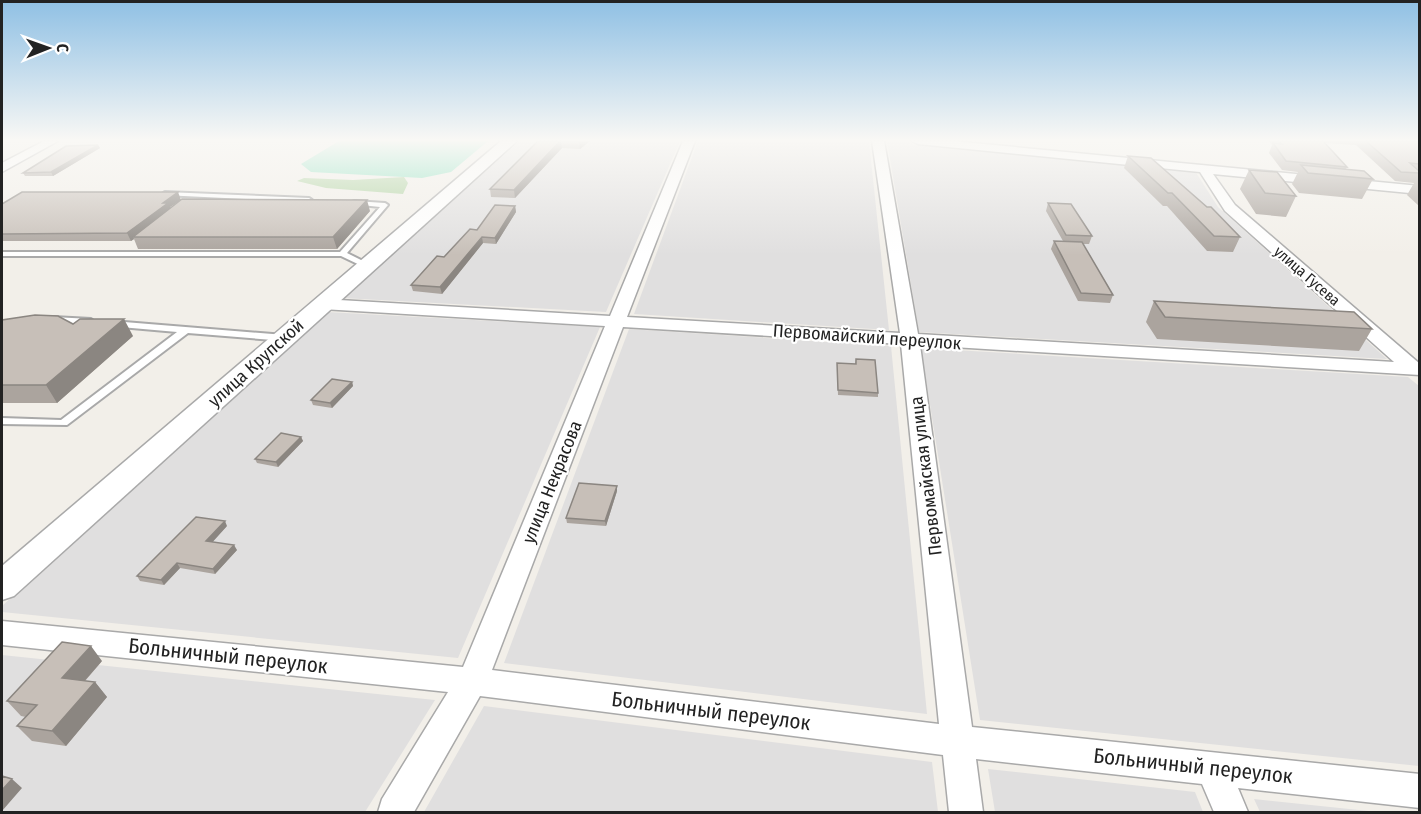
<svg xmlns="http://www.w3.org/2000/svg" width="1421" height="814" viewBox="0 0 1421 814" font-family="'Fira Sans Condensed',sans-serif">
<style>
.residential{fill:#e0dfdf}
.forest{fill:#add19e}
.pitch{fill:#88e0be}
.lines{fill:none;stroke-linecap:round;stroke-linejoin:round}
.service-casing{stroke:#a9a9a9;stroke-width:4}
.minor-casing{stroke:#a9a9a9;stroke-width:3}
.tertiary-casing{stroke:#a9a9a9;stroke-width:3}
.service{fill:#fff;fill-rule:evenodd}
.minor{fill:#fff;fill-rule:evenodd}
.tertiary{fill:#fff;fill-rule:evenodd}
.wall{fill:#aba49e}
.shaded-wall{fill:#8b8681}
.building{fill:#c7bfb8;stroke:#8b8681;stroke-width:1.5}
.labels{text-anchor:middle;stroke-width:4.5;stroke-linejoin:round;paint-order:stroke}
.far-street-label{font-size:15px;fill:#222;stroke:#fff}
.street-label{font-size:18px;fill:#222;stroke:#fff}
.near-street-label{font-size:21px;fill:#222;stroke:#fff}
</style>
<rect width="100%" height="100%" fill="#f2efe9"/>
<path class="residential" d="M520,141H680L606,312L342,298Z
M698,141H869L889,330L634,314Z
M887,141L1195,171L1218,207L1387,359L919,332Z
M327,312L600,327L458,658L2,612V606Z
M629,329L891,346L927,714L504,663Z
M921,348L1408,377L1419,386V766L980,720Z
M2,655L435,700L365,812H2Z
M484,706L932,762L938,812H424Z
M988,769L1195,792L1203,812H995Z
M1254,799L1378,812H1260Z"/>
<path class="forest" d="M404,177L408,183L403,194L326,188L297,181L304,178L353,180Z"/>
<path class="pitch" d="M339,141H488L451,172L422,178L311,172L301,164Z"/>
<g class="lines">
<defs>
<path id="service" d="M165,192L309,198L312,200L309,202L163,195L162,194Z
M354,201L385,203L388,205L347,253L367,263L368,265L364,267L341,256H2V252H340L380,207L352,204V202Z
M53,317L91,319L95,322L91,325L50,322V318Z
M112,321L285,335L290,338L285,341L188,333L67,425L2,424V418L61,420L177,332L109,326L107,324Z"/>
<path id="minor" d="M44,141H58L2,172V163Z
M683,141H695L627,317L900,333L872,141H884L918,334L1394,362L1225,211L1200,172L918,144L912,141H952L1420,186V194L1213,174L1235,205L1420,364V375L920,345L972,727L1420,774V808L1238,788L1248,812H1214L1202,784L976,759L983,812H949L943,755L480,696L414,812H378L382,799L448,692L2,645V621L463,667L605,326L322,309L316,308L313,304L316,300L322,299L610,316ZM623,327L901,344L939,724L492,670Z"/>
<path id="tertiary" d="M501,141H517L14,596L2,600V566Z"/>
</defs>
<use href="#service" class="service-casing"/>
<use href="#minor" class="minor-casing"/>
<use href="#tertiary" class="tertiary-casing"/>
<use href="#service" class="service"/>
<use href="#minor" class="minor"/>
<use href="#tertiary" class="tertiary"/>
</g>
<path class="wall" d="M538,141H590L580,149L562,148L515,198L491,197L490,189Z
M1269,141H1419V206L1407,195L1414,183L1395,181L1356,145L1324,143L1347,167L1346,169L1373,179L1362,199L1299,193L1292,184L1298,172L1282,170L1269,153L1272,145Z
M98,145L100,148L53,176H25L23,173Z
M1128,156L1240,237L1233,252L1207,251L1167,206H1163L1124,168Z
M1249,170L1296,196L1286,217L1256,214L1240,189Z
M181,200L170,207V208L370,211L337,249H138L134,239L131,241H2V204Z
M1048,203L1092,236L1089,244H1083L1113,295L1110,303L1078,301L1051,249L1054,241H1063L1046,211Z
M515,206L516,212L496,244L483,243L442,294L413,291L411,285L444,257Z
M1154,301L1372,329L1359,351L1157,339L1146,322Z
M2,320L73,324L133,336L57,403H2Z
M856,359L878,393V397L838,395L837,363L855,364Z
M352,382L353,386L332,408L313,405L311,400Z
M301,437L303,441L278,467L257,463L255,459Z
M617,491L606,526L567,523L566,518Z
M227,526L212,542L237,550L215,574L180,568L164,585L140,581L137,576Z
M102,661L85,681L95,682L107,697L66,746L32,741L17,726L26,717L21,716L7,701Z"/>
<path class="shaded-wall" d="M561,141L562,148L515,198L514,190Z
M580,141H590L580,149L579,142Z
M98,145L100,148L53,176L51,172Z
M178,192L181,200L170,207L171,210L133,237L134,239L131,241L127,233L163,203Z
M367,200L370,211L337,249L333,237Z
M515,206L516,212L496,244L495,238Z
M482,237L483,243L442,294L440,287Z
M124,319L133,336L57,403L46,385Z
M352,382L353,386L332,408L330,403Z
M301,437L303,441L278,467L276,462Z
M617,486V491L606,526L605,521Z
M225,521L227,526L209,546L206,541Z
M234,545L237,550L215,574L213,569Z
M177,563L180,568L164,585L161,580Z
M91,646L102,661L74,693L62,678Z
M95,682L107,697L66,746L52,731Z
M12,779L22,788L2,811V790Z"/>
<path class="building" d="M538,141H560L514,190L490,189Z
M1279,141H1323L1347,167L1286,161L1273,143L1282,144Z
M1366,141H1419V164L1410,163L1419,171V173L1401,172Z
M98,145L51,172L23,173L66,146Z
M1128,156L1151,158L1207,207H1211L1240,237L1214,236L1172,193H1168Z
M1301,165L1364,171L1373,179L1308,173Z
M1249,170L1277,172L1296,196L1265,193Z
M22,192H178L163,203H168L127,233L2,234V204Z
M182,199L367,200L333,237H133Z
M1048,203L1071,204L1092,236L1066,235Z
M495,205L515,206L495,238L482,237L440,287L411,285L437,256L444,257L470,229L477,230Z
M1054,241L1082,242L1113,295L1081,293Z
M1154,301L1354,312L1372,329L1165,317Z
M35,315L58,316L73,324L80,319H124L46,385H2V320Z
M856,359L875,360L878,393L838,390L837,363L856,364Z
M332,379L352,382L330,403L311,400Z
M281,433L301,437L276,462L255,459Z
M579,483L617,486L605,521L566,518Z
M196,517L225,521L206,541L234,545L213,569L177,563L161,580L137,576Z
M62,642L91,646L62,678L95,682L52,731L17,726L37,705L7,701Z
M2,776L12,779L2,790Z"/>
<linearGradient id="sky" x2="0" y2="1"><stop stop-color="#8fc0e4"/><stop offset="0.55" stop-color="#f9f8f5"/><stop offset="1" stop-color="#f9f8f5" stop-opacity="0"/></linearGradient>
<rect width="1421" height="255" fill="url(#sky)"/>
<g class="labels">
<g class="far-street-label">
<text transform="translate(1307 276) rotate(41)" y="5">улица Гусева</text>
</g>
<g class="street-label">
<text transform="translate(867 337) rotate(4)" y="6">Первомайский переулок</text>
<text transform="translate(256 363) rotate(-42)" y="6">улица Крупской</text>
<text transform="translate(926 476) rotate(-97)" y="6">Первомайская улица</text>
<text transform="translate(552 482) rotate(-68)" y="6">улица Некрасова</text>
</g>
<g class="near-street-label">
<text transform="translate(228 656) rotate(6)" y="7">Больничный переулок</text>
<text transform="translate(711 711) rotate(7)" y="7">Больничный переулок</text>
<text transform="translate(1193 766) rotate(6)" y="7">Больничный переулок</text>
</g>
</g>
<rect width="1421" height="814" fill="none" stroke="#222222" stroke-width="6"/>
<g transform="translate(48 48) rotate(89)" stroke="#ffffff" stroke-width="4.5" paint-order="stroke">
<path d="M0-4.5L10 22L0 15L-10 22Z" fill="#222222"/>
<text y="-9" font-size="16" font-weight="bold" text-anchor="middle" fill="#222222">С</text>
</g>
</svg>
